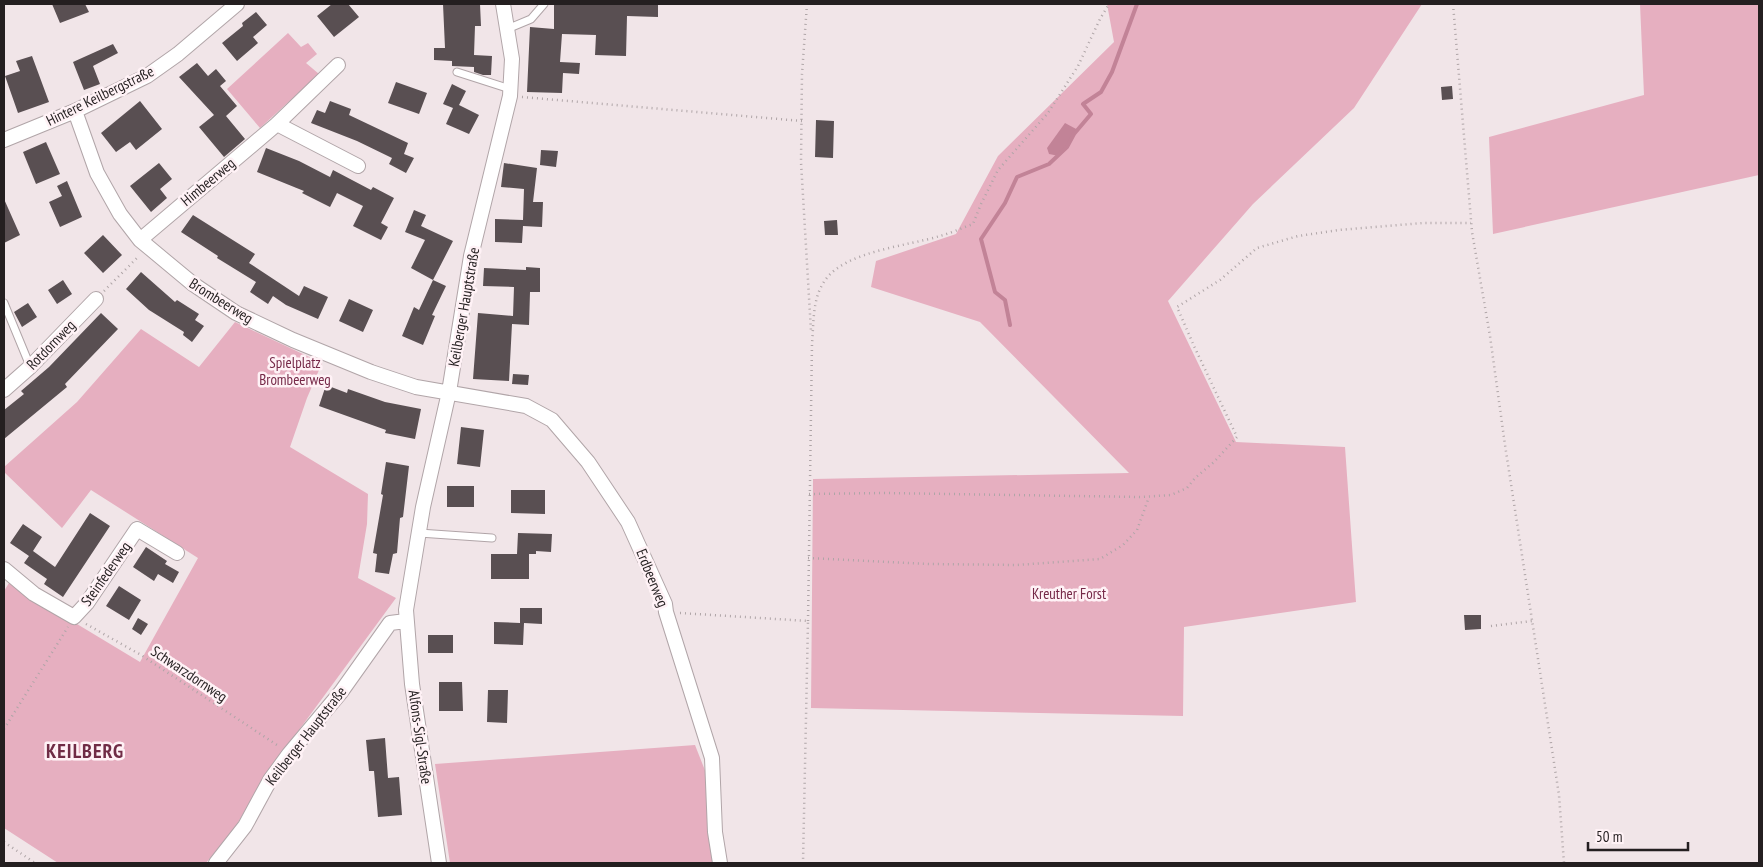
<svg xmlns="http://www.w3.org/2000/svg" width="1763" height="867" viewBox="0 0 1763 867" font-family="'PT Sans Narrow',sans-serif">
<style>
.green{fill:#e6afc0}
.water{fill:#c28397}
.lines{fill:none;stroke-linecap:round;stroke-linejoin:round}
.stream{stroke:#c28397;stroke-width:4}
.building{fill:#594f52}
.lane-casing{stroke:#b1a5a8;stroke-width:9}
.street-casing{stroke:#b1a5a8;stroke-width:16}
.path{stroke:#afa5a7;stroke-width:2.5;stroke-dasharray:1 4;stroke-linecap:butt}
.lane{stroke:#fff;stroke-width:7}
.street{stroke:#fff;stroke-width:14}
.labels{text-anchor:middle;stroke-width:5;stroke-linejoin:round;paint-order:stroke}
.street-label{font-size:15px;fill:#241f20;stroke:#fff2f6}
.park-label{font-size:15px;fill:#762948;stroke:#fff2f6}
.district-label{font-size:20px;font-weight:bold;letter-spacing:1px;fill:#702c46;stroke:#fff2f6}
</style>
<rect width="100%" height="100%" fill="#f1e5e8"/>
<path class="green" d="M1107,4H1422L1354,108L1253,204L1168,301L1236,442L1345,447L1356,602L1184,627L1183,716L811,708L813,479L1129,473L980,322L871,287L876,261L956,234L998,156L1114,42Z
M1640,4H1759V175L1493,234L1489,137L1644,95Z
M288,33L301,47L308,43L317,54L306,63L319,74L260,128L227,89Z
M235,322L322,363L307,398L290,447L368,494L367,524L358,578L396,598L263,779L236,826L206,863H58L4,828V591L9,583L140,662L198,558L91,490L62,528L4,472V467L77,402L141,329L199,367Z
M695,745L706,773L714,863H450L435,764Z"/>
<path class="water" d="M1065,123L1078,130L1059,156L1049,154L1047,148Z"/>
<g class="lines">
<path class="stream" d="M1010,325L1005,300L995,292L981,239L1005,203L1017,177L1049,164L1067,147L1074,134L1091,114L1083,104L1101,92L1112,72L1137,4"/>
</g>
<path class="building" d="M52,4H85L89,12L60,23Z
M332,4H348L359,17L334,37L317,16Z
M443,4H480L481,26H475L474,55L492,56L491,75H483L474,72V67L452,66V61L434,60V48H445Z
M554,4H658V17L627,16L626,56L595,55L596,35L562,34L560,62L580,63L579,74L563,73L562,93L527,92L530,27L554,29Z
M256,12L267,25L253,37L258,43L237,61L222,43L243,26L242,23Z
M113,44L118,53L93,66L100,84L84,90L73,62Z
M32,56L49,102L18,113L5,76L20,71L16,61Z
M197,63L208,76L216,69L226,81L220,86L237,106L226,116L245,139L224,157L199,127L214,115L179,77Z
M396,82L427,93L419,114L388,103Z
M452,84L466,91L459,105L479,115L469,134L446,124L453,108L443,104Z
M1452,86L1453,99L1442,100L1441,87Z
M140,101L162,129L136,150L130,142L116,152L101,133Z
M330,101L351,109L349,115L408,143L404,154L414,158L406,173L389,164L392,158L357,141L311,123L317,110L325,113Z
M816,120L834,121L833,158L815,157Z
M46,142L60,174L36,184L23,152Z
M266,148L299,161L330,177L333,170L371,190L373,187L394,198L381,223L388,227L381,240L353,226L363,206L337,193L330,207L302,193L304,191L257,172Z
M541,150L558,151L556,167L540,165Z
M159,163L172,179L160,189L167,198L151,212L130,186Z
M504,163L537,168L533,202H543L542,227L523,226L522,243L495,242V219L523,220L524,189L501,187Z
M67,181L82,217L60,227L49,202L62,196L57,186Z
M4,199L20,235L4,243Z
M414,210L426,215L421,226L453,241L433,280L411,268L425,240L405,232Z
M193,215L255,254L249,263L299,296L304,286L328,297L318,319L286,305L273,296L268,304L250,292L256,282L217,258L218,256L181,232Z
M837,220L838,235H825L824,221Z
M103,235L122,255L103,273L84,253Z
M526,267L540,268V292H530L529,325L512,324L509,381L473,379L478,313L513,316L514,287L483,286L484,268L526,270Z
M141,272L175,302L177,300L199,314L195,320L204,326L192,342L183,335L184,332L149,310L126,289Z
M63,280L72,294L57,304L48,290Z
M433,280L446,286L432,315L435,316L423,345L402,336L414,307L419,310Z
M349,299L373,310L363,332L339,321Z
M28,303L37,317L22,327L14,312Z
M101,313L118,329L65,384L67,387L4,439V410L24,394L21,391L49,367Z
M513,374L529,375L528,385L512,384Z
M326,385L347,393L348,389L385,402L421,409L415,439L385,433L386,430L319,406Z
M461,427L484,430L480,467L457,464Z
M386,462L409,466L403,517L400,518L397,553L393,554L389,574L375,572L377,554L373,553L383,495L381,494Z
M447,486H474V507H447Z
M511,490H545V514L511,513Z
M90,513L110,526L63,597L44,584L47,579L24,563L29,556L10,543L23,524L42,537L33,551L55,567Z
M518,533L552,534L551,552L536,551V554H529V579H491V554H517Z
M146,547L167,561L165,564L179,572L173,583L158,574L154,581L133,567Z
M119,586L141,600L129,620L106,606Z
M520,608H542V624L524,623L523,645L494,644V622L520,623Z
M1464,615H1481V629L1465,630Z
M138,618L148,624L141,635L132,629Z
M428,635H453V653H428Z
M439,682H462L463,711H439Z
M488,690H508L507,723L487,722Z
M385,738L388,778L399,777L402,815L378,817L374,771H369L366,740Z"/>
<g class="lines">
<defs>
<path id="lane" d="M507,29L531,19L544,4
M457,72L510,89
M4,303L30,366
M419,533L492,538"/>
<path id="street" d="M75,111L97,173L120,214L140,240L193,284L236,313L293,340L371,372L416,387L526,406L552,420L588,462L628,522L665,604L666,612L712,758L715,832L720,863
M277,124L358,166
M4,140L75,111L147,76L178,54L237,4
M140,240L277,124L338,65
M4,390L30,367L96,299
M4,569L34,594L74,617L87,603L137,529L177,553
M216,863L245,826L270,780L289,754L341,692L390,623L406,621
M439,863L412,684L406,610L423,507L449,392L471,256L510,96L512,59L503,4"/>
</defs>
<use href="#lane" class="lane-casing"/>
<use href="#street" class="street-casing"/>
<path class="path" d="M807,4L802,74L801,162L811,331
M1453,4L1472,232L1490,336L1505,445L1559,795L1564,863
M522,97L802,121
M104,291L139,256
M809,494L884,493L1141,497L1171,495L1187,488L1195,478L1214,462L1237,437L1194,346L1177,307L1220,280L1257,248L1298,236L1339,230L1423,223H1471
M808,558L930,564L1017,565L1100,559L1123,545L1137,530L1149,497
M680,613L808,621L803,863
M808,621L812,343C814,322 812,297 826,279C847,251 907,246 940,236C951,233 962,228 973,224L981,204L998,170L1048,113L1078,66L1100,19L1109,4
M86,624L141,655L280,747
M1491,626L1532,621
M4,729L68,627
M4,842L35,863"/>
<use href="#lane" class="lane"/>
<use href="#street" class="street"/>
</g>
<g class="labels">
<g class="street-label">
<text transform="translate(100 96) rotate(-26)" y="5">Hintere Keilbergstraße</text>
<text transform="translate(208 182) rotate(-40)" y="5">Himbeerweg</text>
<text transform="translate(221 301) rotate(32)" y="5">Brombeerweg</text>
<text transform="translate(464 307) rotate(-80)" y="5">Keilberger Hauptstraße</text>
<text transform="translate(51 345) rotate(-46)" y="5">Rotdornweg</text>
<text transform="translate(106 574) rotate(-55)" y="5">Steinfederweg</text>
<text transform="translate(652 578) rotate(68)" y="5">Erdbeerweg</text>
<text transform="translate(189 674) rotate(34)" y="5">Schwarzdornweg</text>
<text transform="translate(306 736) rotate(-52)" y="5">Keilberger Hauptstraße</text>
<text transform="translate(420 737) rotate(82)" y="5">Alfons-Sigl-Straße</text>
</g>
<g class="park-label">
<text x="295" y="368">Spielplatz<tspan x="295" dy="17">Brombeerweg</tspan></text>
<text x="1069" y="599">Kreuther Forst</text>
</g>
<g class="district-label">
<text x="85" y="758">KEILBERG</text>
</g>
</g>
<rect width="1763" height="867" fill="none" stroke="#241f20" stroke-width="10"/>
<path d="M1588 842v8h100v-8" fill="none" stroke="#241f20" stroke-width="2.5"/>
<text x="1596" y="842" font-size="15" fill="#241f20" stroke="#fff2f6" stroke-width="4" paint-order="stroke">50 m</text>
</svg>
